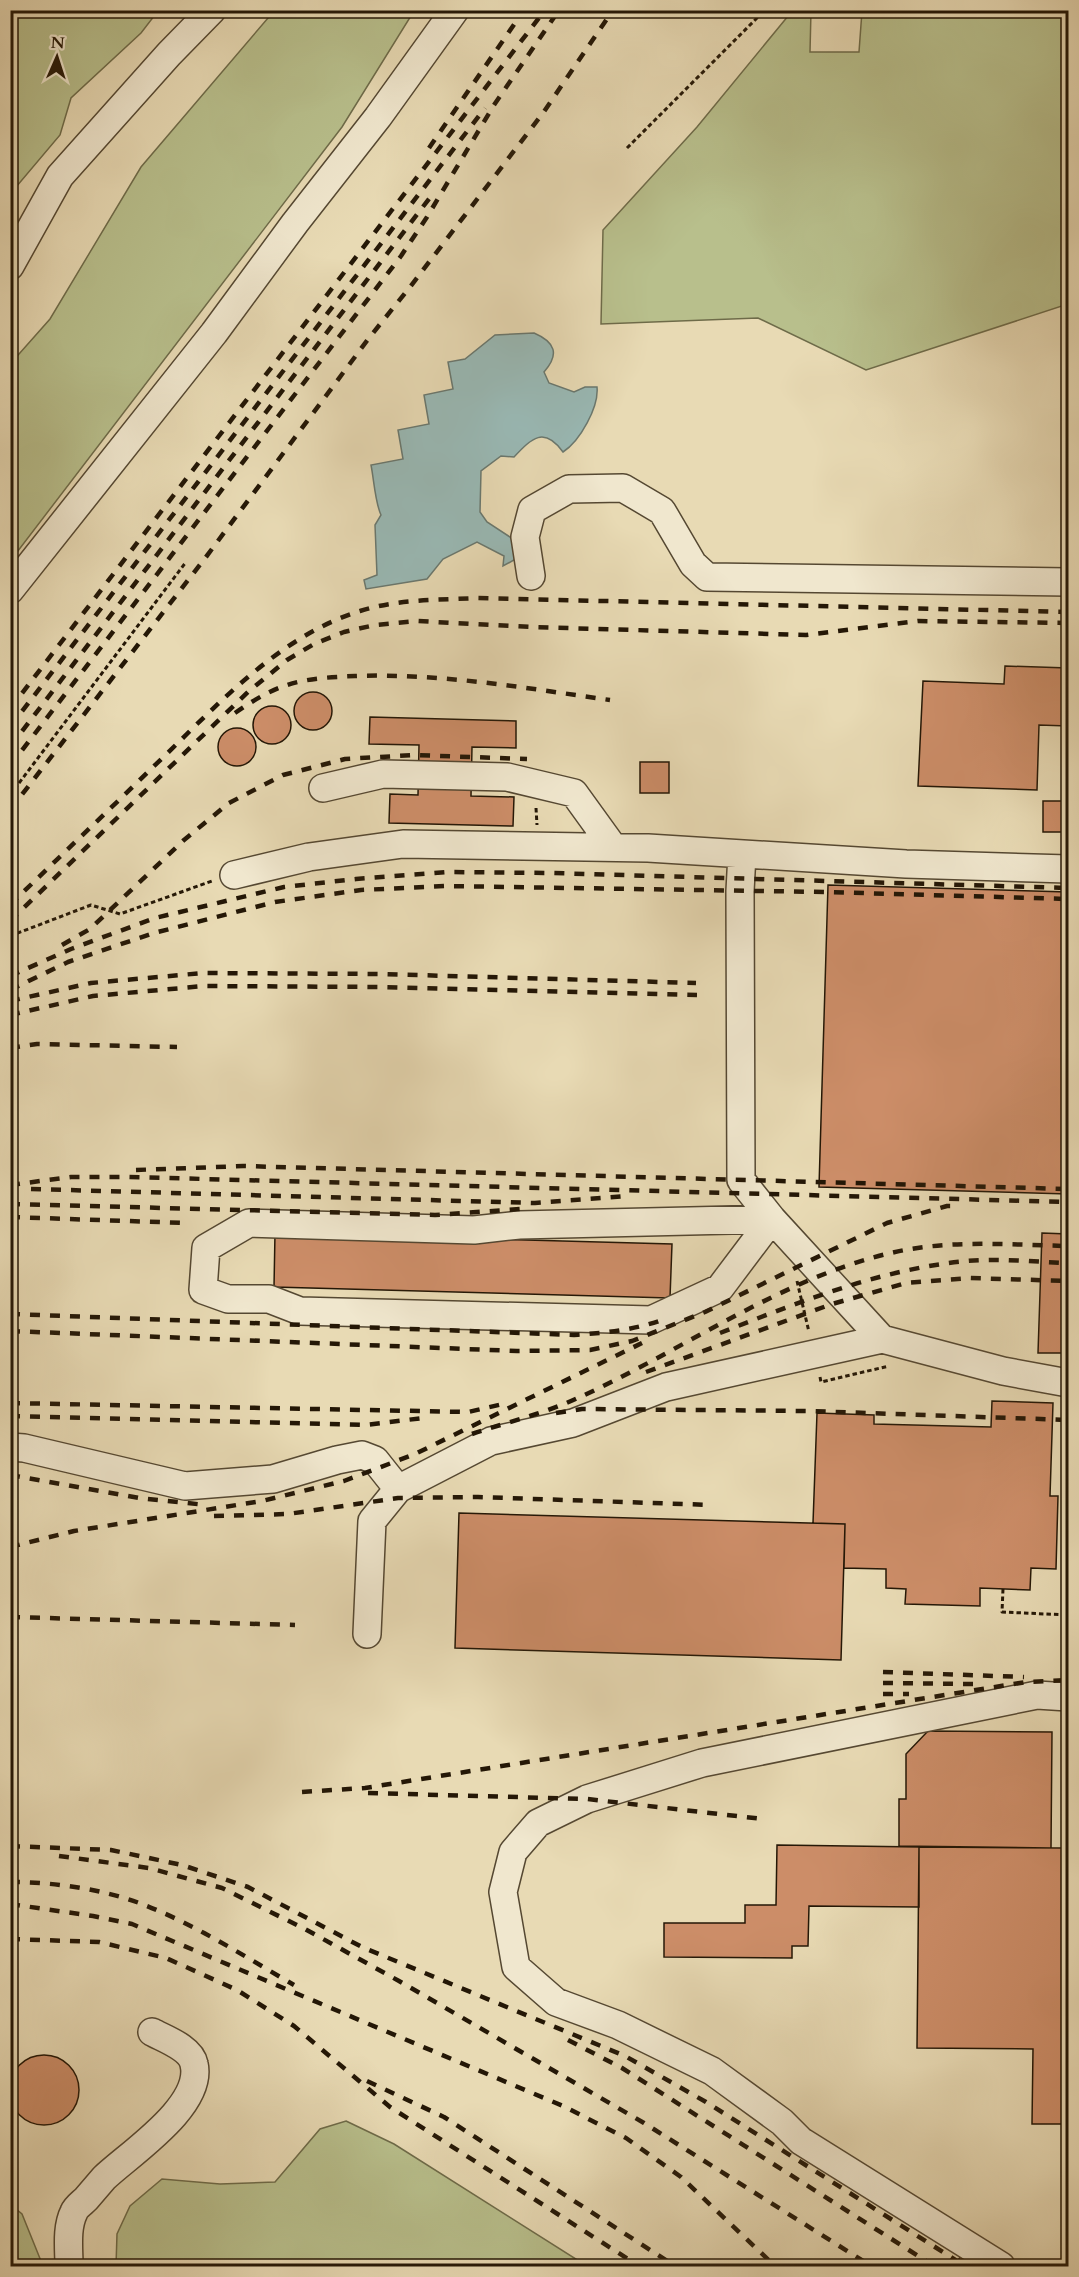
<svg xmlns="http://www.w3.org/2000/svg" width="1079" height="2277" viewBox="0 0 1079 2277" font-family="Cardo,serif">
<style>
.green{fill:#b8bf8c;stroke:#6e6b49;stroke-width:1.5}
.water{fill:#99b9b5;stroke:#6a786f;stroke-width:1.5}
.building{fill:#cc8d68;stroke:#241706;stroke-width:1.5}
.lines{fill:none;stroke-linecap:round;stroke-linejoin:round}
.minor-casing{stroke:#554832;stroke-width:30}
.path{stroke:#241706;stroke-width:3;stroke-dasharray:4.5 3;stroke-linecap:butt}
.minor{stroke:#f0e7ce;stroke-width:27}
.rail{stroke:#241706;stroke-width:4.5;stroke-dasharray:10 10;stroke-linecap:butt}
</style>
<rect width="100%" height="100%" fill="#e8dab4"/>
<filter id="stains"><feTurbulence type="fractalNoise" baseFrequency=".00333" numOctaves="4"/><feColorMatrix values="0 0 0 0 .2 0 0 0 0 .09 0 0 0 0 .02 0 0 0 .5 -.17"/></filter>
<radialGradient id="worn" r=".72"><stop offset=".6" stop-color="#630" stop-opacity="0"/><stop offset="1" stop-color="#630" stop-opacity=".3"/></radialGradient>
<path class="green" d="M11,10L158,11L141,33L71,98L60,135L11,193Z
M793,10L811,11L810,52H859L862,11H1068V304L866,370L758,318L601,324L603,230L697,127Z
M274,11H414L342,127L11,560V363L50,319L141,167Z
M346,2121L394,2144L587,2266H116L117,2234L130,2206L162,2179L220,2184L275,2182L320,2129Z
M10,2204L22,2214L43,2266H11Z"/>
<path class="water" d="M534,333C555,342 560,354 544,372L549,383L574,392L585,387H597C599,407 580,441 563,452C544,426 532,438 514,457L501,456L481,471L480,512L487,522L510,537L518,548L514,560L503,566L504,556L477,542L443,559L427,579L366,589L364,580L377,575L375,525L381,515C375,502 374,480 371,465L403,459L398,430L429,424L424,395L453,389L448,362L465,359L495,335Z"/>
<path class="building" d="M1005,666L1068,668V726L1039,725L1037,790L918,786L923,681L1004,684Z
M294 711a19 19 0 1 1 38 0a19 19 0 1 1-38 0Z
M253 725a19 19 0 1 1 38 0a19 19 0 1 1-38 0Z
M370,717L516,721V748L472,747L471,796L514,797L513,826L389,823L390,794L418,795L419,745L369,744Z
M218 747a19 19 0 1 1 38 0a19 19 0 1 1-38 0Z
M640,762H669V793H640Z
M1043,801H1068V832H1043Z
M828,885L1068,892V1194L819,1187Z
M275,1233L672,1244L670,1298L274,1287Z
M1042,1233L1068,1234V1353H1038Z
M992,1401L1053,1403L1050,1496H1058L1056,1569L1031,1568L1030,1590L980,1588V1606L905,1604L906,1589L886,1588V1569L844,1568L845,1524L813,1523L817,1413L874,1415V1424L991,1427Z
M459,1513L845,1524L841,1660L455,1648Z
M928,1731L1052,1732L1051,1848L899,1846V1799H906V1754Z
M777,1845L919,1847V1907L809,1906L808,1946H792V1958L664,1957V1923H745V1905H776Z
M919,1847L1068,1848V2124H1032L1033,2049L917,2048Z
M9 2090a35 35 0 1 1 70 0a35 35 0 1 1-70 0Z
M965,2250L989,2266H954Z"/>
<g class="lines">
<defs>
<path id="minor" d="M10,266L60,176L169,54L212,10
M531,576L525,537L532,510L569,489L623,488L662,511L693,564L707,577L1068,582
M10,590L214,333L295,223L378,117L455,10
M323,788L383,774L507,777L574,793L613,847
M742,854L740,891L741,1180L772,1219L882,1339L1003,1371L1068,1383
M234,875L309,857L403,844L648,848L906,864L1068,869
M772,1219L720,1288L651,1320L300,1311L269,1299H228L203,1290L206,1248L249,1223L474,1230L519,1225Z
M10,1447L24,1448L185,1486L273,1479L337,1460L362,1455L375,1460L398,1489
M367,1634L372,1521L398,1489L491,1441L573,1423L666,1387L882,1339
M69,2266C69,2249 66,2228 74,2212C76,2207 82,2203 86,2199C92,2192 98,2185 104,2178C129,2154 204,2106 194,2064C191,2048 165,2039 152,2032
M1001,2266L801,2141L782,2122L712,2071L618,2025L556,2002L516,1967L503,1892L513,1852L538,1823L587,1799L702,1763L1037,1695L1068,1697"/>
</defs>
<use href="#minor" class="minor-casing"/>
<path class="path" d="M627,148L765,10
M10,795L186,562
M536,808L537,825
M10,936L91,905L120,914L212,881
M797,1281L809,1332
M820,1377L821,1382L889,1366
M1003,1589L1002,1612L1068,1615"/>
<use href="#minor" class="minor"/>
<path class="rail" d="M429,148L524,10
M10,709L545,10
M235,713C251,702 268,691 287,685C308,678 333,677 355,676C441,673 525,688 610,700
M10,727L485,108
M10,747L435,191
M10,766L401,256L427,217L494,105L557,13
M10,810L206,557L369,338L410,287L543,113L613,10
M10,905C57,859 104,815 151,769C212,711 276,637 360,611C398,599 438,600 477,598L1068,612
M10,921L248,692L287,660L314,644L344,632L375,625L417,621L531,627L806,635L918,621L1068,623
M62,945L90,929L184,840L229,803L283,775L345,759L414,755L527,759
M10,976L71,949L155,918L284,887L356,879L447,872L552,873L1068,888
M10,990L68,962L154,933L275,902L361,890L445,886L825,892L1068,899
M10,1001L91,983L203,973L380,974L696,983
M10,1015L93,996L204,986L380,987L697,995
M10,1048L37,1044L177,1047
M136,1170L243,1166L1068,1189
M10,1185L71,1177H129L1068,1202
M31,1189L535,1203L628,1196
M10,1204L435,1215L520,1209
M10,1217L186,1223
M10,1314L574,1335C604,1333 634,1330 662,1320
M10,1331L517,1351L590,1350L632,1341L705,1312L887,1223L947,1206H959
M720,1333C800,1302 880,1269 967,1261C1000,1258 1035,1262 1068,1263
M646,1372L832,1304L906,1283L969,1278L1068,1281
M10,1403L468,1412L507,1403
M556,1413L582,1409L809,1411L1068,1420
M10,1416L365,1425L423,1418
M472,1434C504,1423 539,1415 571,1401C679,1354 788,1272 905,1250C959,1240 1015,1245 1068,1246
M10,1475L139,1498L206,1505
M214,1516L288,1514L398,1498L478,1497L711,1505
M10,1547L74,1531L262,1501L344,1481L415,1454L642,1343
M10,1617L295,1625
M883,1672L1024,1677
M883,1683L973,1684
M883,1694H909
M302,1792L365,1788L1026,1682L1068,1680
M368,1793L587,1799L763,1819
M10,1846L111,1850L182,1865L248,1887L362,1947L625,2056L706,2102L965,2266
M59,1856L149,1868L222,1888L305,1929L399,1981L644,2123L871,2266
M10,1882C54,1882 102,1889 142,1904C196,1925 244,1956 294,1985
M10,1904L93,1916L132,1924L563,2106L626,2138L681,2177L775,2266
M10,1939L99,1942L166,1958L237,1990L294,2026L390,2107L639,2266
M568,2040L622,2068L934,2266
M367,2081L444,2117L675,2266"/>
</g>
<rect width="1079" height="2277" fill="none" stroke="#e8dab4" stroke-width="36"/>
<rect x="12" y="12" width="1055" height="2253" fill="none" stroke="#241706" stroke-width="3"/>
<rect x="18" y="18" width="1043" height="2241" fill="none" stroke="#241706" stroke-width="1.5"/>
<g transform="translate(57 57) rotate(3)" stroke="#f0e7ce" stroke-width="4.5" paint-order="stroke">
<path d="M0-4.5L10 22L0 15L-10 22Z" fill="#241706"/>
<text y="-9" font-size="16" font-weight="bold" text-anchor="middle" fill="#241706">N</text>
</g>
<rect width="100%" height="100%" filter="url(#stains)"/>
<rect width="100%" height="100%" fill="url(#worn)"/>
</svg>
